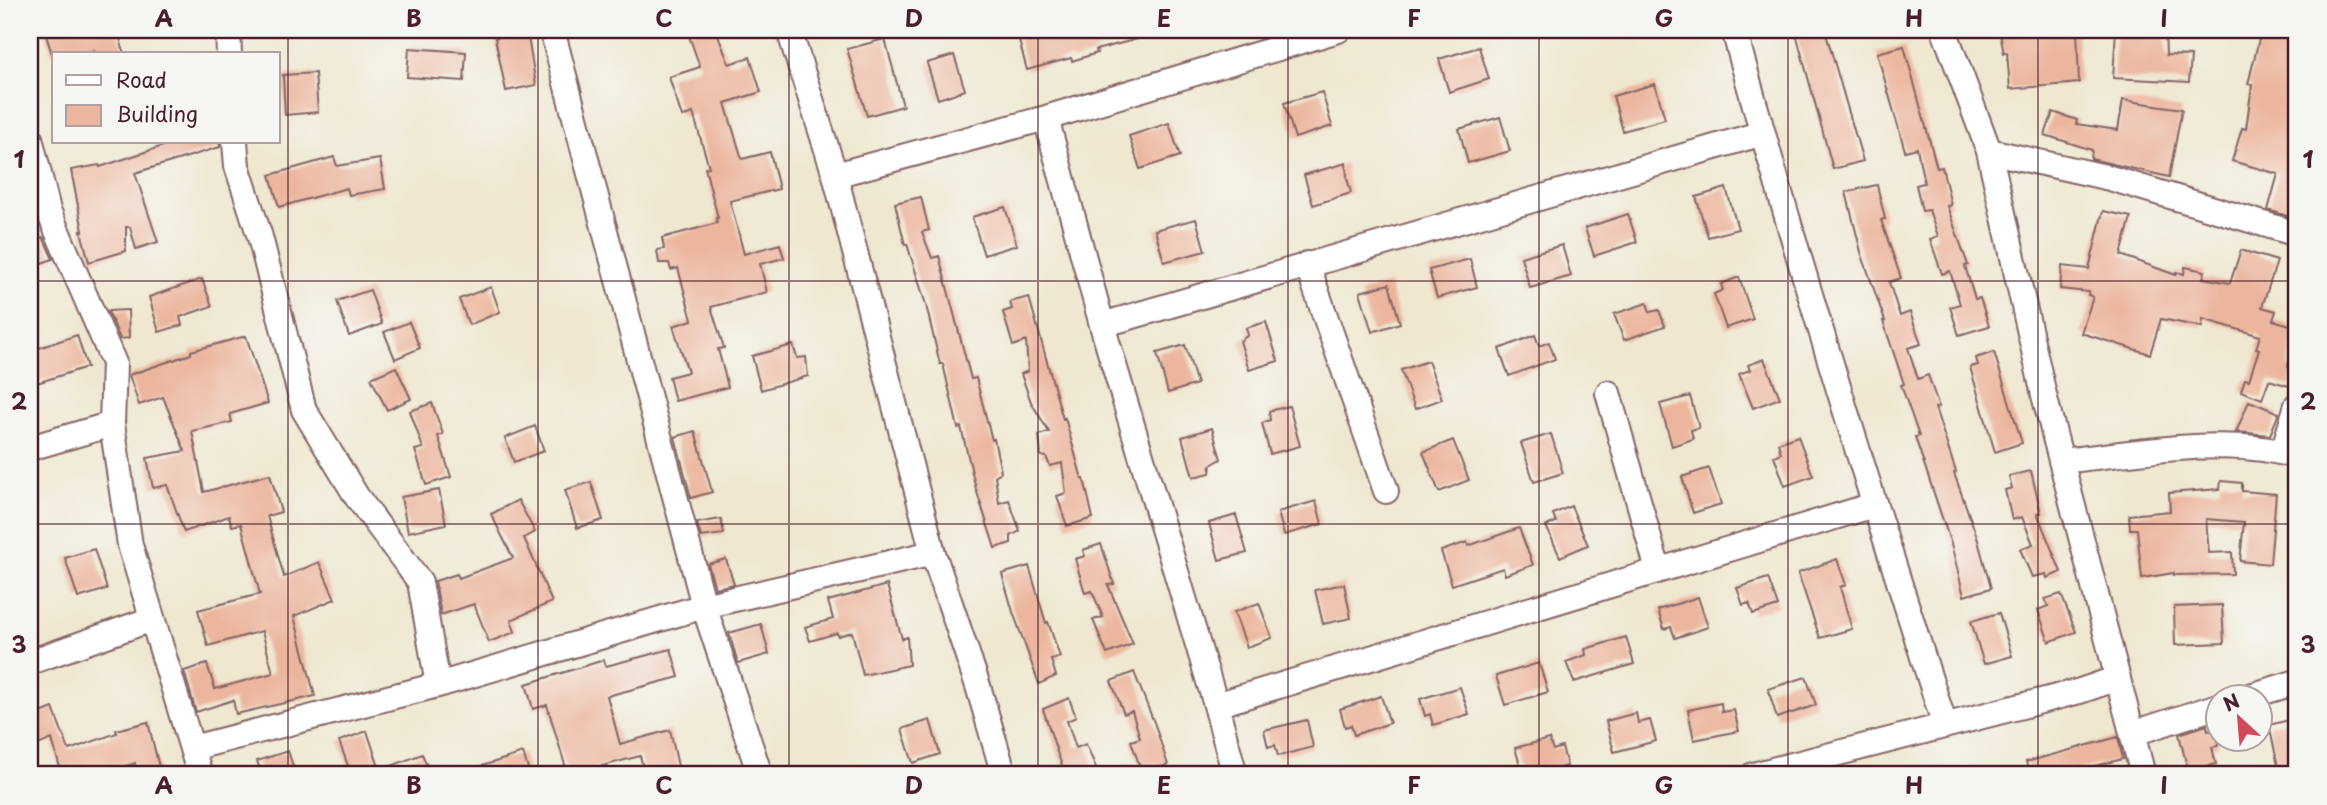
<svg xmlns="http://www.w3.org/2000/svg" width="2327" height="805" viewBox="0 0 2327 805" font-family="'Playpen Sans',sans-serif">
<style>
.building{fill:#ecb69e}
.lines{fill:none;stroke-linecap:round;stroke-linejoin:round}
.minor-casing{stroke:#846565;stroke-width:28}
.minor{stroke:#fff;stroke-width:24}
.grid{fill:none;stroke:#4a1f2b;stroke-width:2;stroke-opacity:0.55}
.neatline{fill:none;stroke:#4a1f2b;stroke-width:2.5}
.grid-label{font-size:23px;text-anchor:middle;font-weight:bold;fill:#4a1f2b}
</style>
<rect width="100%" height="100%" fill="#f6f6f2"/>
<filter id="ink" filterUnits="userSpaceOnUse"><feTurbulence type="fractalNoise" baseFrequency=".0143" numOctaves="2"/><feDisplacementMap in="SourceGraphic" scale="14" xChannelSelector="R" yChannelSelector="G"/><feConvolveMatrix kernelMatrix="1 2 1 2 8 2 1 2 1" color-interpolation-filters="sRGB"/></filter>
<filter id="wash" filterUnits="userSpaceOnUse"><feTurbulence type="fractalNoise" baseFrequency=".00686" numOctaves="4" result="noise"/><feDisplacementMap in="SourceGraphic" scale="28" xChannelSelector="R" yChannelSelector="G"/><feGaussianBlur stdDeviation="1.57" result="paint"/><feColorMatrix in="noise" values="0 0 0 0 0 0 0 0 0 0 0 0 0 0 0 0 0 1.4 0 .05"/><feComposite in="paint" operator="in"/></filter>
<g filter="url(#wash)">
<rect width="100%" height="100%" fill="#efe7d0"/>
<g id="blocks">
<path class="building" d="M53,30H118L124,54H95L94,50L82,54H52L45,32Z
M687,30H716L729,64L750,57L761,92L725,103L742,159L770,152L779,189L730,201L744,254L780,244L784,258L760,264L767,292L711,307L724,348L718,349L728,387L675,401L669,377L688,372L673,326L692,320L678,268L671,270L669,263H659L657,250L664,249L662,238L717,223L716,218H718L705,168L709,167L693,113L682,117L669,77L700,67Z
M1044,30H1156V34L1096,50L1097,53L1072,61L1071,58L1027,70L1018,37Z
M1795,30H1825L1863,161L1833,169Z
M1999,30H2077L2079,83L2010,89L2007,52L2004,53Z
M2116,30H2165L2166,55L2191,56L2189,82L2113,78Z
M527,31L536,85L506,91L495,38Z
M2261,31L2297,39V219L2268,210L2278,174L2232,161L2242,128L2246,129L2252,85L2248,84Z
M885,39L903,106L867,116L847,49Z
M1904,46L1937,168L1942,167L1951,205L1947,206L1968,265L1965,266L1975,299L1980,298L1989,326L1959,335L1950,307L1960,304L1950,271L1942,274L1930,239L1938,236L1929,210L1922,211L1916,185L1924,183L1917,148L1905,151L1877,53Z
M1479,47L1489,79L1449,92L1439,59Z
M409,48L466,52L464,81L407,77Z
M954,55L965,90L938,99L927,63Z
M315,73L318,112L285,115L283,75Z
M1655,84L1665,119L1623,131L1613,96Z
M1322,92L1332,126L1295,138L1284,103Z
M2123,100L2182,109L2169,177L2091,159L2092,150L2045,135L2053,112L2077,120L2076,124L2118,130Z
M1500,117L1510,151L1468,163L1459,129Z
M1169,123L1180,156L1140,169L1129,136Z
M175,142H220V147L135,173L158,242L136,249L130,227H126V251L89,262L81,231H83L71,170L99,165L100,167Z
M334,157L337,166L380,159L385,189L349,195L347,188L279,207L270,175Z
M1346,163L1347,178L1351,193L1313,205L1304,175Z
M1877,185L1885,219L1881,220L1901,278L1889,282L1900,316L1910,312L1921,344L1908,348L1918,379L1928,375L1939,407L1935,408L1956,472L1954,473L1977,537L1991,588L1964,596L1951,544L1915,437L1919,436L1901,385L1904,384L1883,321H1885L1861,252L1846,192Z
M1726,188L1738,229L1708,237L1696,197Z
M921,197L929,230L922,232L932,258L939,256L971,379L976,378L992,440L994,439L1001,472L995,476L999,503L1009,500L1020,531L1011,536V543L995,548L976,489L961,427L958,428L943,364H940L926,305L907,244L905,245L895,203Z
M1005,207L1017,245L984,255L972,217Z
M2103,211L2131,217L2121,255L2176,275V272L2184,274L2185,267L2205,271L2203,278L2230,283L2241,250L2277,261L2262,307L2276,311L2273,320L2297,327L2288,367L2295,369L2289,386L2269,380L2262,399L2241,391L2245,379L2249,380L2259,349L2256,348L2260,336L2203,319L2202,327L2161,319L2150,354L2081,333L2093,297L2088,295L2089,292L2060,289L2062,266L2089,269Z
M1628,214L1637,242L1594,256L1585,228Z
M1196,219L1205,251L1164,262L1155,230Z
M43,237L53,259L30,267V241Z
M1562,245L1571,276L1530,288L1521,257Z
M1470,259L1477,287L1437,298L1429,270Z
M1739,277L1753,319L1726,328L1714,294L1723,290L1721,284Z
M202,279L212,306L180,317L182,325L159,332L149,297Z
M1389,284L1400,323L1372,332L1360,292Z
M491,287L500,312L469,325L459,299Z
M370,290L382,324L349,336L337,301Z
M1029,297L1063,419L1065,418L1082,479H1084L1093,518L1067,526L1057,496L1066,493L1062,463L1050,466L1046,457L1041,456L1039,435L1049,432L1031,402L1021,374L1028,371L1026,341L1013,346L1003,312L1012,309L1010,302Z
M1647,303L1650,312L1659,310L1665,326L1624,340L1614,314Z
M128,310L129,338L120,339L108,311Z
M409,322L420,348L395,359L384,332Z
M1266,322L1278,361L1249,370L1240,341L1248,335L1246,328Z
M77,335L87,367L37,383L30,362V351Z
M1535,335L1539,346L1549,342L1555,359L1509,376L1499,349Z
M246,336L268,403L230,414L232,422L192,431L204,492L270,474L281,512L267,516L284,577L319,562L335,599L294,616L315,696L236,714L233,700L196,712L184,671L207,664L215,689L273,673L262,631L208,646L198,610L260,594L241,524L232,526L229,516L184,532L167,485L153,488L147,458L185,451L163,397L139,405L129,375L191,354V351Z
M793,345L797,358L806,357L808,376L761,390L752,356Z
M1185,345L1197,384L1168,393L1157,353Z
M1994,352L2022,443L1995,452L1970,367L1978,365L1976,358Z
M1764,359L1780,398L1753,408L1739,374L1750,370L1748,365Z
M1428,361L1442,399L1415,409L1401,370Z
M396,367L411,399L387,410L371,378Z
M1690,396L1699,428L1691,430L1693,439L1672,446L1660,404Z
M2249,401L2279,413L2270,435L2236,432Z
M432,403L443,434L438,436L451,477L426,485L415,450L423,448L410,411Z
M1289,406L1300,446L1270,454L1262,423L1270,420L1269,411Z
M535,426L544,451L514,462L505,438Z
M1212,428L1221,459L1211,465L1210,473L1193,477L1182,437Z
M695,431L712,492L691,498L675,437Z
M1551,434L1563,473L1534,482L1521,443Z
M1798,436L1813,476L1785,486L1774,456L1781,453L1778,443Z
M1453,440L1469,480L1439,492L1423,452Z
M1709,468L1721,504L1693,513L1682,477Z
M2031,471L2041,513H2037L2061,572L2047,578L2046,574L2032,577L2020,549L2033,544L2022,517L2012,520L2005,490L2012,488L2009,476Z
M2221,481L2242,483V491L2276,494L2270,564L2240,561L2244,522L2206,519L2209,553L2232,552L2233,574L2174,575V573L2142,578L2137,529H2130L2129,515L2170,511L2169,493L2220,489Z
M591,482L603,520L577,528L565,490Z
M439,490L446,524L408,532L401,497Z
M518,500L535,532L524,538L552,602L511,620L515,632L489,642L474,604L441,615L435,581L457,574L459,578L513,558L491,514Z
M1316,501L1322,524L1284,535L1278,512Z
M1571,506L1588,545L1560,557L1546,526L1556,522L1553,514Z
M1236,515L1247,553L1219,560L1209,523Z
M721,519L724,534L701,537L697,523Z
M1519,528L1533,565L1505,575L1503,568L1452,585L1441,551L1467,542L1468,546Z
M1101,544L1114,584L1108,585L1133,644L1107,654L1093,620L1103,617L1092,591L1085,593L1075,559L1085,556L1083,550Z
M94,549L107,589L78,598L65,558Z
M726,559L734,584L715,588L708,564Z
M1837,559L1846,585L1840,587L1852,629L1820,638L1798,573Z
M1029,566L1046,623L1048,622L1060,657L1051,660L1056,676L1039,684L1013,612L1002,574Z
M1768,578L1778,606L1753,614L1749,603L1743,605L1737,588Z
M1344,584L1351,618L1323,624L1315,590Z
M887,585L902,639L907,637L909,665L863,675L852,632L838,636L837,633L810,641L805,627L833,619L828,601Z
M2061,594L2076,632L2049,642L2038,610L2048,606L2045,599Z
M1698,597L1708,627L1675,638L1671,627L1664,629L1658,610Z
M1259,603L1272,638L1247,647L1234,612Z
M2222,605L2224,643L2175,645L2174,607Z
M1999,613L2012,656L1984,664L1971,621Z
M761,624L769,654L738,663L729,633Z
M1626,637L1634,664L1574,682L1566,662L1586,655L1585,649Z
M671,649L679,677L607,696L620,744L670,730L680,775H645L640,756L568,775L547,705L533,709L526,684L604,660L606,666Z
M1539,663L1548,692L1505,705L1496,676Z
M1134,672L1155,725L1168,765L1142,773L1131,741L1140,738L1132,711L1124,714L1111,681Z
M1806,677L1816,705L1777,718L1768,689Z
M1460,687L1469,714L1433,725L1430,714L1425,716L1420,699Z
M1381,696L1390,723L1354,735L1351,725L1345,727L1340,709Z
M1069,698L1076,717L1067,721L1076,748L1086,744L1099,775H1066L1058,755L1043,709Z
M1721,703L1722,712L1734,710L1739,731L1694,740L1688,710Z
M53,708L69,750L117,733L116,730L148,722L161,775H136L135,763L99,775H62L52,739L38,745L30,723V717Z
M1636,713L1638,723L1650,720L1656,741L1614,752L1606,721Z
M2297,718V775H2280L2269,725Z
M930,720L940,754L913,763L902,729Z
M1307,720L1313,747L1278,756L1275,745L1268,747L1264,730Z
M2207,725L2208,731L2218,730V746L2212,747L2216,764L2188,771L2179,734Z
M367,731L378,764L351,774L339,741Z
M2118,737L2123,759L2074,771L2075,775H2030L2026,762Z
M1549,739L1553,750L1562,747L1567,766L1532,775H1523L1515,748Z
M288,751L296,775H262L257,761Z
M523,753L530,775H464L463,772Z
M422,754L431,775H371V774Z"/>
</g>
</g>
<g filter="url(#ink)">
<use href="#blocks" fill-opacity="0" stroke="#846565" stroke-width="2"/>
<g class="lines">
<defs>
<path id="minor" d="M228,30L229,54
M552,30L704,606L760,775
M789,30L835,175L933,553L978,686L1004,775
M1734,30C1798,264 1871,495 1945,726
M1944,30L1989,151L2044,395L2143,775
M1046,118L1102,325L1216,705L1235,775
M30,138L48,210L114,363L112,424L130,545L200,775
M235,142L237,166L260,237L304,410L357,497L420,582L438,685
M1989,151L2110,178L2297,234
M835,175L1046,118L1338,30
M1307,264L1386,491
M1102,325L1763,133
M1608,393L1658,570
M30,448L112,424
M2283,452L2297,405
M2061,461C2131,454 2231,434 2297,457
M30,662L152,619
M2250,696L2297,682
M1216,705L1874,505
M2134,733L2218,706
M192,748L438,685L704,606L933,553
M1753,775L2080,691L2118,678"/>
</defs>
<use href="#minor" class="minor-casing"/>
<use href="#minor" class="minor"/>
</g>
</g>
<path class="grid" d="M288,30V775M538,30V775M789,30V775M1038,30V775M1288,30V775M1539,30V775M1788,30V775M2038,30V775M30,281H2297M30,524H2297"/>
<rect width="2327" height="805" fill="none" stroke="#f6f6f2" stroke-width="77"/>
<rect x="52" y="52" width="228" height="91" fill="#f6f6f2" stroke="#b1a0a2" stroke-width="2"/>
<rect x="66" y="75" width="35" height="10" fill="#ffffff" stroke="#b1a0a2" stroke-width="2"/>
<text x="116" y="88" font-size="21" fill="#4a1f2b">Road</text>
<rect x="66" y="105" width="35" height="21" fill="#ecb69e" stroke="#b1a0a2" stroke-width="2"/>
<text x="116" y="122" font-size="21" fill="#4a1f2b">Building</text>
<g transform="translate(2239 718) rotate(334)"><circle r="33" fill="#f6f6f2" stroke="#b1a0a2" stroke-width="2"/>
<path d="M0-5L12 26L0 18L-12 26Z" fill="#d1495b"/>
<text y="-10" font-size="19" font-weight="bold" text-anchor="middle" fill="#4a1f2b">N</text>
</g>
<rect x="38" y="38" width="2250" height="728" class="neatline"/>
<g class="grid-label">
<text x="164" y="27">A</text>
<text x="414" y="27">B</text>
<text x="664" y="27">C</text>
<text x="914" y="27">D</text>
<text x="1164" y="27">E</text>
<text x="1414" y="27">F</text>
<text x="1664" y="27">G</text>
<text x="1914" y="27">H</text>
<text x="2164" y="27">I</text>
<text x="19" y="168">1</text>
<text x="2308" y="168">1</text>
<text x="19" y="410">2</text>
<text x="2308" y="410">2</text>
<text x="19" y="653">3</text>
<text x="2308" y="653">3</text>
<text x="164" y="794">A</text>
<text x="414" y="794">B</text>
<text x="664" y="794">C</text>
<text x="914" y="794">D</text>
<text x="1164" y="794">E</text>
<text x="1414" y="794">F</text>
<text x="1664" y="794">G</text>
<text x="1914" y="794">H</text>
<text x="2164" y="794">I</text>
</g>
</svg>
